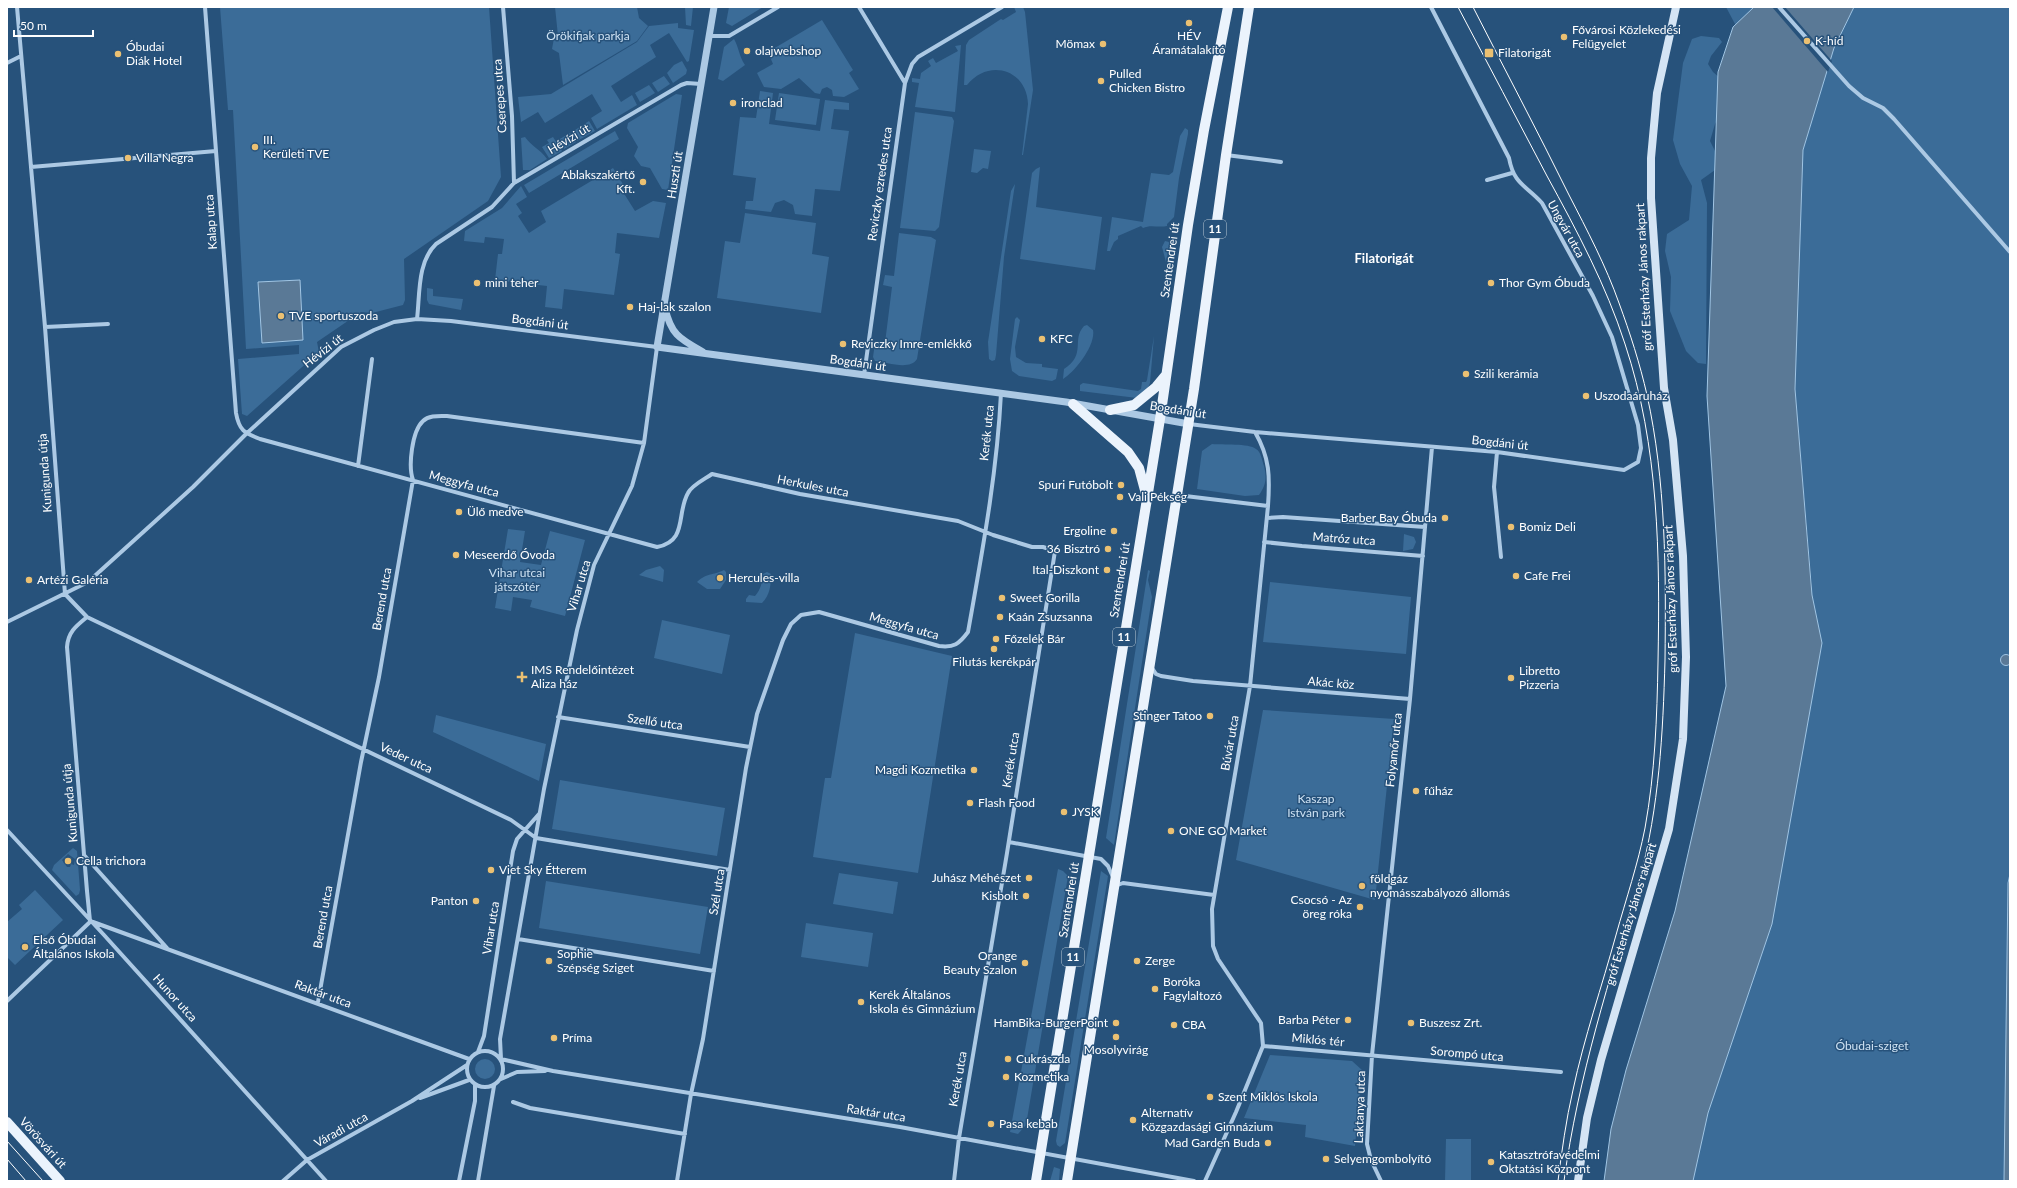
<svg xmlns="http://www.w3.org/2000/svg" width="2017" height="1188" viewBox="0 0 2017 1188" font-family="Lato,sans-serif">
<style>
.green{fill:#3b6c98;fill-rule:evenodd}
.water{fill:#5a7996;stroke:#a0c5e4}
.pier{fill:#27527b}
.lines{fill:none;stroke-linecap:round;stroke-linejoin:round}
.minor{stroke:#acc9e4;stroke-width:4}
.tertiary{stroke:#acc9e4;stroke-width:7}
.secondary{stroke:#d4e4f4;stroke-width:8}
.primary{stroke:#ebf3fc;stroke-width:10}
.tram{stroke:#fff;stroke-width:1}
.poi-dot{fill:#ebc072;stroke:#27527b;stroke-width:1.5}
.labels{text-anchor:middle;stroke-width:3;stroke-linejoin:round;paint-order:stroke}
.shield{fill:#27527b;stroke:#becbd7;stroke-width:1}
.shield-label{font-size:11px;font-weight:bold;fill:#fff}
.poi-label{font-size:12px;fill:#fff;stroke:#27527b;text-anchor:start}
.park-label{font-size:12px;fill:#cee2f3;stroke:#27527b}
.street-label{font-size:12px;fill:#fff;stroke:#27527b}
.neighbourhood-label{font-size:13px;font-weight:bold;fill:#fff;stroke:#27527b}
</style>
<rect width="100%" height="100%" fill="#27527b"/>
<path class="green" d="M220,7H489L501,177L488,201L404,259L405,300L403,305L372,313L361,312L317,342L319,352L247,416L242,414L238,359L299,354V345L246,349L233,110H228Z
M555,7H637L639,18L648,26L637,41L563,85L559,53L552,49L554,38L558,36Z
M685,7H693L691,26L686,25Z
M729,7H763L732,26L726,23Z
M1014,7H1023L1025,12L1033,90L1023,155H1022L1028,104C1027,69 988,58 967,85H964L966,45L969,40L1001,19L1003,20L1016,12Z
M1726,7H1761L1742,27L1735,24Z
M1854,7H2010V874L2008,883L2004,1181H1682L1808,614L1812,587L1795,389L1803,150L1816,106L1813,102L1825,77L1834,48Z
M822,20L853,70L849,73L859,89L844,97L833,96L832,90L827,87L822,89L820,94L815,93L799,78L781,89L764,87L757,73L773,64L768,52Z
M678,23V28L694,30L689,61L687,62L669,33L650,45L656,57L611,86L621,102L632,95L637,105L597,129L591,118L602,111L592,94L545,123L538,112L521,122L518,97L551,94L637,42L649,26Z
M1701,36L1719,38L1722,42L1711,56L1708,64L1713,72L1727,84L1728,101L1715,124L1710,141L1722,165L1701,180L1707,203L1706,364L1698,363L1686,351L1670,311L1671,277L1665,251L1667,234L1689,220L1692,186L1680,164L1673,140L1683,63L1692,39Z
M734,39C739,48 739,56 745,65L723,81L718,79L724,47Z
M961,45L955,112L915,107L919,83L912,82V78L920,79L921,73L931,66L928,61L933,58L936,63L958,51L955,46Z
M682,61L687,70L686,74L673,83L667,73L674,65Z
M664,76L670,84L658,92L652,83Z
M649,85L655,93L640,102L635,93Z
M760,91L773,93L769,124L820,131L825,100L849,103V110L834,109L831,129L849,131L840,191L815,189L812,216L795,214L793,205L784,200L775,203L771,212L745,209L746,201H753L756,178L733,175L740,117L756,118Z
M779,93L820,99L816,125L775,120Z
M676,94L682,95L668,190L662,189L650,168L641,166L634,156L638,147L627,128L628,123Z
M915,112L952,117L954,121L939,227L935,231L900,228Z
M589,121L595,131L577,141L572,132Z
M1185,128L1188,130V134L1179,178L1174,217L1167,224V226C1158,228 1151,224 1143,228L1141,226L1118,236V239L1114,242L1110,251H1107L1112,217L1143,222L1151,173L1169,175L1173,172L1180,136Z
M615,131L619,139L529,193L524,185Z
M570,133L576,142L564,149L558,140Z
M525,137C531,146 540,149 547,159L530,170H523L521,138Z
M553,137L562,151L549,158L542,147L549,143L547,140Z
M974,149L991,151L988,169L983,168L977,173L971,172Z
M1040,167L1036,207L1102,217L1095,270L1020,259L1032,173L1036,169Z
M613,168L626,189L623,192L635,211L653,201L666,203L659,238L617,233L615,253L620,254L614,295L564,289L562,309L545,307L547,286L495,280L498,254H502L504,239L485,237L484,243L464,241L465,231L502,208L521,186L527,197L516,204L522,213L518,216L529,233L546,222L541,211Z
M1015,184L1004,257L996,355L995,360L992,361L989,359L988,342L1011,191Z
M745,213L816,223L812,254L829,257L821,313L717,298L725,241L740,243Z
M899,233L931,237L936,240L917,359C910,371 886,362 875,361L873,357L875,343H885L892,287L883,285L885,275L894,276Z
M1165,241L1169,242L1170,244L1166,262L1162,247Z
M427,288L433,289V296L463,299L461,310L429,304L427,300Z
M1017,317L1020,320L1015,347L1016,357L1026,363L1042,364V367L1058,369L1056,379L1052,381L1019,376L1012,371L1010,359L1015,319Z
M1087,325L1093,330C1096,345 1075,372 1063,379L1064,369C1087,354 1071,340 1084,326Z
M1154,336L1150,383L1147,390L1137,398L1080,391V385L1083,383L1138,391L1141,389L1142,382H1146L1147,380Z
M1212,444C1222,445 1249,443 1256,449C1261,452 1262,460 1264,466C1267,478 1266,485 1259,495L1245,496L1197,489L1202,451Z
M508,529L525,531L520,562L541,565L550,531L585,540L565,616L530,607L532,600L513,597L511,611L495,608Z
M1404,534L1414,537L1416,542L1413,549L1403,551Z
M660,566L664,570L663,582L639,575L646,570Z
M724,570L726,572V580L720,589H707L697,582C708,572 712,576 724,570Z
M1148,570L1150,571L1148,580L1152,597L1114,845L1106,838Z
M767,572L771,574C771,585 770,595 762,603L746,602V599L749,595L755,596C761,589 762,583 763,574Z
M1270,582L1411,597L1406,654L1263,642Z
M662,620L730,635L722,674L654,658Z
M855,633L952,656L918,873L813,857L825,778H831Z
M1263,710L1394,719L1375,900L1236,860Z
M436,715L546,744L539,781L433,732Z
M560,780L725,808L717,856L552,829Z
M73,848L77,851L80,890L79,894L76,896L52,870L54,865ZM68,854L75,859L74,865L71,864L70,867H67L62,860Z
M1058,869L1063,871L1068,876L1026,1125L1018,1134L1010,1132Z
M1101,871L1108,876L1065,1143L1060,1147L1057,1145L1056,1141Z
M839,873L898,882L893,914L833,904Z
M546,881L708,907L700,954L539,928Z
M35,890L63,920L15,965L7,957V922L22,909L19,905Z
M806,923L873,933L868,967L801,957Z
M1270,1055L1352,1061L1362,1070L1355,1146L1305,1137L1306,1125L1244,1118Z
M475 1069a10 10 0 1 1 20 0a10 10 0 1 1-20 0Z
M1446,1139H1471V1181H1445Z
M1054,1167L1060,1169L1059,1181H1050Z"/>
<path class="water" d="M1754,7H1854L1834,48L1803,150L1795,389L1812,595L1822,643L1772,924L1708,1113L1693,1181H1604L1611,1129L1626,1070L1675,911L1726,686L1707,396L1718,72L1733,27Z
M300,280L303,340L262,343L258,282Z
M2000.5 660a5.5 5.5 0 1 1 11 0a5.5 5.5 0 1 1-11 0Z
M2010,874V1181H2004L2008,883Z"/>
<path class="pier" d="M1772,7H1785L1832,61L1828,72Z"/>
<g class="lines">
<path class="minor" d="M17,7L45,327L65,594L87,617L511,820L536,838L730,870
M205,7L236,413C239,430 244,433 260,439L657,547C688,541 676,514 688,493C692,485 705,479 712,474L800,494L958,521L993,535L1032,547H1043L1055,551L1007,853L959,1138L954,1181
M503,7L512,116L514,183
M859,7L905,83L864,375
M1779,7L1849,86L1863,98L1883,108L1894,119L2010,252
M709,36H729L778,7
M7,63L21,56
M905,83L912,64L918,57L1002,7
M1226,155L1281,162
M31,167L216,151
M1487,180L1512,173
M417,319C420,295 417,262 436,244L492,207L514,183L681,85L687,83L701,84
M45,327L108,324
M1189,424L1255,432L1497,452L1624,470L1638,462L1641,448L1638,425L1612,337L1593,296L1542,203C1526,185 1514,185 1509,158L1431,7
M1497,452L1494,487L1501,557
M358,466L372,359
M1177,495L1268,506
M1267,518L1283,517L1425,527
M1264,542L1302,546L1423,556
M87,617C76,626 68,632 67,647L87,891L90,921
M7,622L88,582L193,487L246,434L341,347L374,330L394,322L417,319L451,321L657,347L644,443L632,486L594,565L577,630L544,789L500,1039L501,1059L553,1071L900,1127L1194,1181
M1152,668L1156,674L1161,676L1193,681L1410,699
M558,717L750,747
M7,830L104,935L326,1181
M1009,842L1101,859L1108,866L1113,877
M84,855L167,948
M1115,886L1123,883L1214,895
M93,922L469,1059
M518,939L714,971
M7,1001L91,921
M318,1002L361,762L379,677L413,480C408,466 412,431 423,421C429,415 439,416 447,416L644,443
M1263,1046L1561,1072
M467 1069a18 18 0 1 1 36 0a18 18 0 1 1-36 0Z
M478,1052L484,1036L513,851L517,839L539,814
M501,1079L517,1072L545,1071
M420,1098L469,1080
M513,1102L530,1108L685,1134
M283,1181L307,1160L412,1101L467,1065
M459,1181L475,1101V1085
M478,1181L494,1086
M677,1181L691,1094L703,1039L746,768L757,714L783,640L791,624L801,615L819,612L939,646C954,648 959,644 968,632C982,553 997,474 1001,393
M1205,1181L1236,1112L1263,1046L1261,1023L1218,959L1213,946L1212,909L1250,686L1268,506C1270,477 1270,458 1255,432
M1381,1181L1371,1160L1367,1144L1372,1055L1410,699L1432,447"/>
<path class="tertiary" d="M714,7L657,347L1066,402L1189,424
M665,308C671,335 680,339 703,352"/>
<path class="secondary" d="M1578,1181L1587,1118L1601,1060L1669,829L1683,739L1686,657L1683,556L1673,440L1664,388L1651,198V158L1657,93L1676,7"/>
<path class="primary" d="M1073,404L1128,452L1139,468L1146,494
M1110,410L1134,405L1156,387L1166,375
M7,1122L60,1181
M1036,1181L1160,419L1188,225L1204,130L1228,7
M1067,1181L1194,389L1226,155L1249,7"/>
<path class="tram" d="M1458,7C1488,63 1517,120 1547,176C1577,231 1606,285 1625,344C1659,446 1660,555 1658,662C1657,717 1655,773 1645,828C1638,864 1626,899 1616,935C1602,986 1584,1038 1573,1090C1566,1120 1562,1150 1558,1181
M1473,7C1505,70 1538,132 1569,195C1587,230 1606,266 1619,303C1630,333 1640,364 1647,395C1666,481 1666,572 1665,660C1663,734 1659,807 1640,878C1610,978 1578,1077 1564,1181
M7,1141L43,1181
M7,1159L26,1181"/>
</g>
<g class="poi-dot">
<circle cx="1189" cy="23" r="4"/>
<circle cx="1564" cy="37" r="4"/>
<circle cx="1807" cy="41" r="4"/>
<circle cx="1103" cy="44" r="4"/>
<circle cx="747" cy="51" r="4"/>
<rect x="1484" y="48" width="10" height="10" rx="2"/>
<circle cx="118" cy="54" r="4"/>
<circle cx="1101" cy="81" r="4"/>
<circle cx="733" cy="103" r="4"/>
<circle cx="255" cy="147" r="4"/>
<circle cx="128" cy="158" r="4"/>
<circle cx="643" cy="182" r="4"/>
<circle cx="477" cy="283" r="4"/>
<circle cx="1491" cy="283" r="4"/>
<circle cx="630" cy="307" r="4"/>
<circle cx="281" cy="316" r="4"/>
<circle cx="1042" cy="339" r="4"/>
<circle cx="843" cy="344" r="4"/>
<circle cx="1466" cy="374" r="4"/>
<circle cx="1586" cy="396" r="4"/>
<circle cx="1121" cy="485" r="4"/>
<circle cx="1120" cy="497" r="4"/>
<circle cx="459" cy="512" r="4"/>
<circle cx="1445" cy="518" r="4"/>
<circle cx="1511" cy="527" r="4"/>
<circle cx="1114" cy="531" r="4"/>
<circle cx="1108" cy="549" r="4"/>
<circle cx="456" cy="555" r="4"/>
<circle cx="1107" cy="570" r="4"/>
<circle cx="1516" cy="576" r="4"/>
<circle cx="720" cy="578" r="4"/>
<circle cx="29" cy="580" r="4"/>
<circle cx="1002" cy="598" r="4"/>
<circle cx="1000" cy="617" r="4"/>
<circle cx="996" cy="639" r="4"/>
<circle cx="994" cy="649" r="4"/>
<path d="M520 671h4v4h4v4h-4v4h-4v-4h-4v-4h4z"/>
<circle cx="1511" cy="678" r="4"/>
<circle cx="1210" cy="716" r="4"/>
<circle cx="974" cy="770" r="4"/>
<circle cx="1416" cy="791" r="4"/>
<circle cx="970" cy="803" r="4"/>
<circle cx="1064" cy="812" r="4"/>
<circle cx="1171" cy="831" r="4"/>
<circle cx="68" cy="861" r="4"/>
<circle cx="491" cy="870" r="4"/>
<circle cx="1029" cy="878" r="4"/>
<circle cx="1362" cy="886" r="4"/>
<circle cx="1026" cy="896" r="4"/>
<circle cx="476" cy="901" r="4"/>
<circle cx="1360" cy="907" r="4"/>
<circle cx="25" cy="947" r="4"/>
<circle cx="549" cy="961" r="4"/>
<circle cx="1137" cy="961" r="4"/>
<circle cx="1025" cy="963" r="4"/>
<circle cx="1155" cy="989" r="4"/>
<circle cx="861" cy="1002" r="4"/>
<circle cx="1348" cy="1020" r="4"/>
<circle cx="1116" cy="1023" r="4"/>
<circle cx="1411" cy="1023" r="4"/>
<circle cx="1174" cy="1025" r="4"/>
<circle cx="1116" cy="1037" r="4"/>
<circle cx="554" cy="1038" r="4"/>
<circle cx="1008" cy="1059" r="4"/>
<circle cx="1006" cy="1077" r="4"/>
<circle cx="1210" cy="1097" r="4"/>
<circle cx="1133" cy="1120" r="4"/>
<circle cx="991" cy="1124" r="4"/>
<circle cx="1268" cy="1143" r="4"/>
<circle cx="1326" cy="1159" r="4"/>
<circle cx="1491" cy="1162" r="4"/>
</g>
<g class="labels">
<g class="shield">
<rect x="1204" y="220" width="22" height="18" rx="3"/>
<rect x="1113" y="628" width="22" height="18" rx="3"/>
<rect x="1062" y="948" width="22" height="18" rx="3"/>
</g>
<g class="shield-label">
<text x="1215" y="233">11</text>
<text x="1124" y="641">11</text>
<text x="1073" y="961">11</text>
</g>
<g class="poi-label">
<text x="1572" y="34">Fővárosi Közlekedési<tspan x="1572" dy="14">Felügyelet</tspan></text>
<text x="1189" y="40" text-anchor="middle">HÉV<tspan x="1189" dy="14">Áramátalakító</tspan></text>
<text x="1815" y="45">K-híd</text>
<text x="1095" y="48" text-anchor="end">Mömax</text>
<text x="126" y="51">Óbudai<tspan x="126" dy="14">Diák Hotel</tspan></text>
<text x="755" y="55">olajwebshop</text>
<text x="1498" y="57">Filatorigát</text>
<text x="1109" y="78">Pulled<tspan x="1109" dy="14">Chicken Bistro</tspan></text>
<text x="741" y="107">ironclad</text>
<text x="263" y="144">III.<tspan x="263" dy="14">Kerületi TVE</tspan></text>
<text x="136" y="162">Villa Negra</text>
<text x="635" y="179" text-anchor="end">Ablakszakértő<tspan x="635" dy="14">Kft.</tspan></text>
<text x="485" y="287">mini teher</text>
<text x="1499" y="287">Thor Gym Óbuda</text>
<text x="638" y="311">Haj-lak szalon</text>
<text x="289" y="320">TVE sportuszoda</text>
<text x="1050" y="343">KFC</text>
<text x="851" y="348">Reviczky Imre-emlékkő</text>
<text x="1474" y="378">Szili kerámia</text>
<text x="1594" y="400">Uszodaáruház</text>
<text x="1113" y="489" text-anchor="end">Spuri Futóbolt</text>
<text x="1128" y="501">Vali Pékség</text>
<text x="467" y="516">Ülő medve</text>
<text x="1437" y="522" text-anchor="end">Barber Bay Óbuda</text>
<text x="1519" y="531">Bomiz Deli</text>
<text x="1106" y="535" text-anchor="end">Ergoline</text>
<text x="1100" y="553" text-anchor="end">36 Bisztró</text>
<text x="464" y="559">Meseerdő Óvoda</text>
<text x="1099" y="574" text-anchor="end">Ital-Diszkont</text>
<text x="1524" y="580">Cafe Frei</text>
<text x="728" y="582">Hercules-villa</text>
<text x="37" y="584">Artézi Galéria</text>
<text x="1010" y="602">Sweet Gorilla</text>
<text x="1008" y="621">Kaán Zsuzsanna</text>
<text x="1004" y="643">Főzelék Bár</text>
<text x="994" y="666" text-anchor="middle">Filutás kerékpár</text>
<text x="531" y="674">IMS Rendelőintézet<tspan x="531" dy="14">Aliza ház</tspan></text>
<text x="1519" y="675">Libretto<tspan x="1519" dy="14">Pizzeria</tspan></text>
<text x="1202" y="720" text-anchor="end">Stinger Tatoo</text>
<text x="966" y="774" text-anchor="end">Magdi Kozmetika</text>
<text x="1424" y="795">fűház</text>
<text x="978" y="807">Flash Food</text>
<text x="1072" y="816">JYSK</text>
<text x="1179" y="835">ONE GO Market</text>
<text x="76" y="865">Cella trichora</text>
<text x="499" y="874">Viet Sky Étterem</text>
<text x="1021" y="882" text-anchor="end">Juhász Méhészet</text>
<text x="1370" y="883">földgáz<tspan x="1370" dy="14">nyomásszabályozó állomás</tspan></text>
<text x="1018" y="900" text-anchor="end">Kisbolt</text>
<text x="1352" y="904" text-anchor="end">Csocsó - Az<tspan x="1352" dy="14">öreg róka</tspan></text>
<text x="468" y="905" text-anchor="end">Panton</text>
<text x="33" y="944">Első Óbudai<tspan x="33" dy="14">Általános Iskola</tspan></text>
<text x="557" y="958">Sophie<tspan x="557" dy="14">Szépség Sziget</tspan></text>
<text x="1017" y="960" text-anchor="end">Orange<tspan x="1017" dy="14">Beauty Szalon</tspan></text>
<text x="1145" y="965">Zerge</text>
<text x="1163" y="986">Boróka<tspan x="1163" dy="14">Fagylaltozó</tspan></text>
<text x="869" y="999">Kerék Általános<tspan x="869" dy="14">Iskola és Gimnázium</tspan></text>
<text x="1340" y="1024" text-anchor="end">Barba Péter</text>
<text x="1108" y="1027" text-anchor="end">HamBika-BurgerPoint</text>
<text x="1419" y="1027">Buszesz Zrt.</text>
<text x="1182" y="1029">CBA</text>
<text x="562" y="1042">Príma</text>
<text x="1116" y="1054" text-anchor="middle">Mosolyvirág</text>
<text x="1016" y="1063">Cukrászda</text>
<text x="1014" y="1081">Kozmetika</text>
<text x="1218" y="1101">Szent Miklós Iskola</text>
<text x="1141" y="1117">Alternatív<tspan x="1141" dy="14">Közgazdasági Gimnázium</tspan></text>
<text x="999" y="1128">Pasa kebab</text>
<text x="1260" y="1147" text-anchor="end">Mad Garden Buda</text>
<text x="1499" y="1159">Katasztrófavédelmi<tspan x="1499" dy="14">Oktatási Központ</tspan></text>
<text x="1334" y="1163">Selyemgombolyító</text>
</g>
<g class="park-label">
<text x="588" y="40">Örökifjak parkja</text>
<text x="517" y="577">Vihar utcai<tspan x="517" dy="14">játszótér</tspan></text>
<text x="1316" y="803">Kaszap<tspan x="1316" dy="14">István park</tspan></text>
<text x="1872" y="1050">Óbudai-sziget</text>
</g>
<g class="street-label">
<text transform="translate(500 96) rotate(-94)" y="4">Cserepes utca</text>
<text transform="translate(569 139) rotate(-31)" y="4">Hévízi út</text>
<text transform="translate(675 175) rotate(-81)" y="4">Huszti út</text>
<text transform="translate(880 184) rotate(-82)" y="4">Reviczky ezredes utca</text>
<text transform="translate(211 222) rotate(-94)" y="4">Kalap utca</text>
<text transform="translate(1566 229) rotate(61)" y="4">Ungvár utca</text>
<text transform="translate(1170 260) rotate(-82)" y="4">Szentendrei út</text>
<text transform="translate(1644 277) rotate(-93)" y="4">gróf Esterházy János rakpart</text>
<text transform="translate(540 322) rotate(7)" y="4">Bogdáni út</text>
<text transform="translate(323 351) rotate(-38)" y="4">Hévízi út</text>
<text transform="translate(858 363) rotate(8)" y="4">Bogdáni út</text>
<text transform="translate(1178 410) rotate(9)" y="4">Bogdáni út</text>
<text transform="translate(987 433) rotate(-84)" y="4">Kerék utca</text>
<text transform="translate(1500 443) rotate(6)" y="4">Bogdáni út</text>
<text transform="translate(45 473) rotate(-94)" y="4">Kunigunda útja</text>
<text transform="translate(464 484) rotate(15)" y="4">Meggyfa utca</text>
<text transform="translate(813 486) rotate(11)" y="4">Herkules utca</text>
<text transform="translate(1344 539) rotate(4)" y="4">Matróz utca</text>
<text transform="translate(1120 580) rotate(-81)" y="4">Szentendrei út</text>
<text transform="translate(579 586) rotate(-73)" y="4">Vihar utca</text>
<text transform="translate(382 599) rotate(-80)" y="4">Berend utca</text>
<text transform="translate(1671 599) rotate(-92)" y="4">gróf Esterházy János rakpart</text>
<text transform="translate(904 626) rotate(16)" y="4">Meggyfa utca</text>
<text transform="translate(1331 683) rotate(5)" y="4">Akác köz</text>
<text transform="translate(655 722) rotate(8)" y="4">Szellő utca</text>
<text transform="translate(1230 743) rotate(-80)" y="4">Búvár utca</text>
<text transform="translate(1394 750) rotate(-84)" y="4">Folyamőr utca</text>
<text transform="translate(406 758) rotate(25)" y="4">Veder utca</text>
<text transform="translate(1011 760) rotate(-81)" y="4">Kerék utca</text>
<text transform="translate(70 803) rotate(-95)" y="4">Kunigunda útja</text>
<text transform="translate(717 892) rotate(-81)" y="4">Szél utca</text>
<text transform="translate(1069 900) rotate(-81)" y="4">Szentendrei út</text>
<text transform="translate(1631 914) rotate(-73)" y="4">gróf Esterházy János rakpart</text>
<text transform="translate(323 917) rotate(-80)" y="4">Berend utca</text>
<text transform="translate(491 928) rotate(-81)" y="4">Vihar utca</text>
<text transform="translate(323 994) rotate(20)" y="4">Raktár utca</text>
<text transform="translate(175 998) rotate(48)" y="4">Hunor utca</text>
<text transform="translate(1318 1040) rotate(5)" y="4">Miklós tér</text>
<text transform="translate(1467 1054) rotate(5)" y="4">Sorompó utca</text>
<text transform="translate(958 1079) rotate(-80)" y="4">Kerék utca</text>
<text transform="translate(1360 1107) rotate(-88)" y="4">Laktanya utca</text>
<text transform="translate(876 1113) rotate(9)" y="4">Raktár utca</text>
<text transform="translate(341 1130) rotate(-29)" y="4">Váradi utca</text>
<text transform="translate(43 1143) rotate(48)" y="4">Vörösvári út</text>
</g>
<g class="neighbourhood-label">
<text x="1384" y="263">Filatorigát</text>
</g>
</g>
<rect width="2017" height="1188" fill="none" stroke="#ffffff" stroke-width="16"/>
<path d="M14 30v6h79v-6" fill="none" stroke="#ffffff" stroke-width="2"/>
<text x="20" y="30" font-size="12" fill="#ffffff" stroke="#27527b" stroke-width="3" paint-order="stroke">50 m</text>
</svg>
